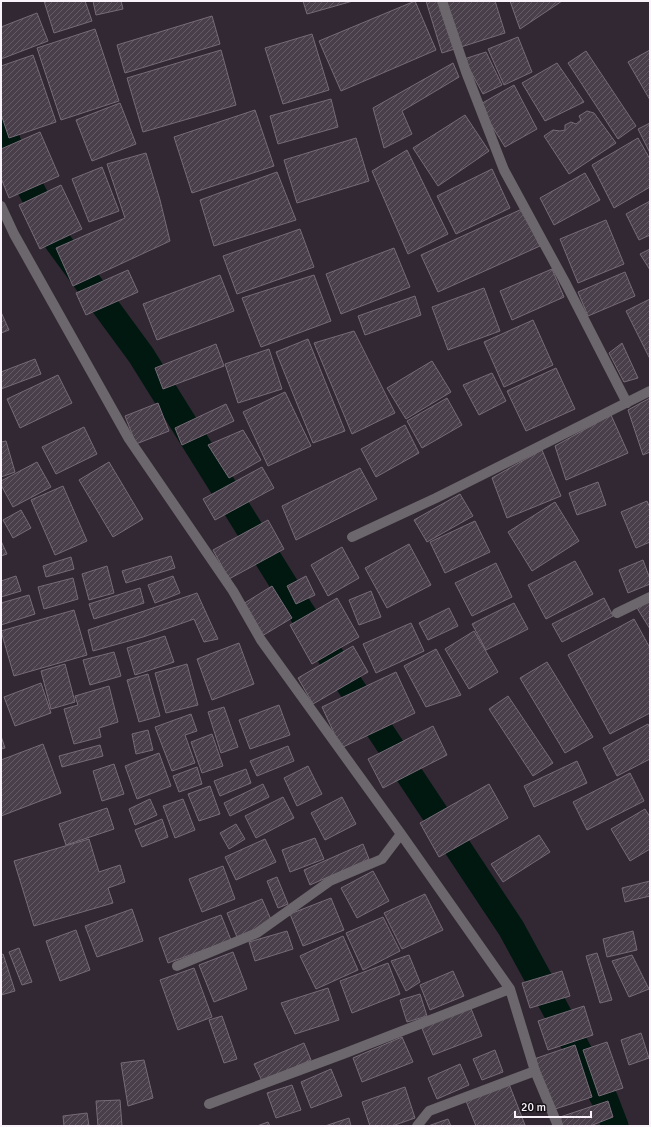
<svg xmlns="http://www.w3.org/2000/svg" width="651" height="1127" viewBox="0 0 651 1127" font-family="Signika,sans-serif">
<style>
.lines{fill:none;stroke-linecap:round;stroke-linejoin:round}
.canal{stroke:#00180f;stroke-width:27}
.building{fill:url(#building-hatch);stroke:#766b77}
.minor{stroke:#6c676c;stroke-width:10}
</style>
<defs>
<pattern id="building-hatch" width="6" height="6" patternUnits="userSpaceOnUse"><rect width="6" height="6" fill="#493f4b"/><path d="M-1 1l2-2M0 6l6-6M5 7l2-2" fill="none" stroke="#645b66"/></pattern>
</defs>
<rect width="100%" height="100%" fill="#322833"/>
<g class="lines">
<path class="canal" d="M1,124L9,146L58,242L141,355L300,610L511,928L605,1100L615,1126"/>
</g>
<path class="building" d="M44,1H85L92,21L54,33Z
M93,1H121L123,9L96,15Z
M303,1H353L307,14Z
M415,1L436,50L341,91L319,41Z
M426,1H495L505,33L442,53Z
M510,1H562L520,29Z
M37,13L48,41L1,59V27Z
M212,16L220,44L125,73L117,45Z
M95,29L119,101L61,120L37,48Z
M312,34L329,90L283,104L265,48Z
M518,37L532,72L504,85L488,49Z
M221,50L236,105L143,132L127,78Z
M650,50V100L628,62Z
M586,51L636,126L618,139L568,63Z
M486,52L502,85L483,94L464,59Z
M33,55L56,122L9,138L1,114V66Z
M453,63L459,77L402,111L412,134L384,148L373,108Z
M557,63L584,102L545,121L522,83Z
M514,85L537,129L505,147L479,105Z
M331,99L338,127L278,144L270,116Z
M120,103L136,144L92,161L76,120Z
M255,110L274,166L192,193L174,137Z
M587,111L594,113L616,143L569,174L544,136L553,130L560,131L565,130V125L571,122L576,124L581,120L579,116Z
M465,115L489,151L438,186L413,148Z
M650,123V153L638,129Z
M40,132L59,176L9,198L1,178V149Z
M356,138L369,181L297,203L284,160Z
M638,138L650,159V187L614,208L592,165Z
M407,150L448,234L408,254L372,171Z
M146,153L160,200L170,241L73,286L56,248L125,218L107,164Z
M102,167L119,211L89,222L72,179Z
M492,169L510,208L456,234L437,196Z
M277,172L296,220L214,246L200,200Z
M585,173L600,200L554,225L540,198Z
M61,185L82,229L40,249L19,205Z
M650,201V235L639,240L626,214Z
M522,209L540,246L438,292L421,255Z
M606,220L624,264L578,283L560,239Z
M300,229L314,267L237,294L223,256Z
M394,248L410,287L341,314L326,274Z
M650,249V270L640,254Z
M552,269L564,297L512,320L500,291Z
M128,270L138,292L86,315L76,293Z
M625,272L635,296L588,316L578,292Z
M220,275L234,311L157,340L143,304Z
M314,275L331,321L261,347L242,298Z
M484,288L500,331L448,350L432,307Z
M415,296L421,315L365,335L358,316Z
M650,299V359L626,311Z
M1,312L9,330L1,333Z
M533,320L553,365L504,387L484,342Z
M354,331L395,413L352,434L314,343Z
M308,339L345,431L313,443L276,352Z
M622,343L638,378L624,382L609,353Z
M216,344L224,366L163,389L155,368Z
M269,349L282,389L238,403L225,364Z
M35,359L41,374L1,389V372Z
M432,361L451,392L406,419L387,388Z
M556,368L575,409L526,431L507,391Z
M492,373L506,401L479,415L463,385Z
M58,375L72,403L20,428L7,399Z
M285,392L311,446L268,466L243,412Z
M447,398L462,425L422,448L407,421Z
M650,398V452L643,455L628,410Z
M158,403L169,431L136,444L125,416Z
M226,404L234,421L182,445L175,428Z
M611,415L628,453L566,480L555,446Z
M405,425L419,453L376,477L361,449Z
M84,427L97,454L56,474L42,447Z
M243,430L261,460L229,478L208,445Z
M6,441L15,472L1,477V442Z
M542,450L561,496L507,518L492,478Z
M37,462L51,487L13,507L1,485V481Z
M109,462L143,519L113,537L79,480Z
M262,467L274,488L215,520L203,499Z
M360,468L377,499L296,540L282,506Z
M598,482L606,505L577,515L569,493Z
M63,486L87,541L55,555L31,500Z
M460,494L473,516L427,542L414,520Z
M647,501L650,508V542L636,548L621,512Z
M555,502L579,541L532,571L508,532Z
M21,510L31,528L13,538L3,520Z
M268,520L284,549L229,579L213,550Z
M475,521L490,552L445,573L430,542Z
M1,541L7,554L1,556Z
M409,544L431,585L387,608L365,568Z
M342,547L359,578L328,596L311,565Z
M171,556L175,568L126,583L122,571Z
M71,557L74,569L46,577L43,566Z
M643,560L650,579V584L628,593L619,570Z
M575,561L593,594L546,619L528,585Z
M496,563L512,597L472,616L455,583Z
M107,566L114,593L89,600L82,574Z
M16,576L21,591L1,597V581Z
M173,576L180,593L155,603L148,585Z
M306,576L315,595L296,604L287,586Z
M73,578L78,599L44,609L38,587Z
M272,586L292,618L262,636L243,604Z
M140,588L144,603L94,619L89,604Z
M371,591L381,617L359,625L349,600Z
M197,593L218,639L204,642L194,619L143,637L93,651L88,630Z
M29,595L35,614L1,625V603Z
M337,598L359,637L312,664L290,625Z
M604,598L613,616L562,642L552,624Z
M650,600V629L637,608Z
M514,603L528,629L486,650L472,624Z
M449,608L458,626L428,640L419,623Z
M74,610L87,655L14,676L1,631Z
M634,619L650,648V713L610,734L568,655Z
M411,623L424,651L376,673L363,644Z
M474,631L498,672L469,689L445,649Z
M165,636L174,662L135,675L127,648Z
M239,643L254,684L212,700L197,659Z
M353,646L368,672L313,704L298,678Z
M436,649L461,695L426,707L404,666Z
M114,652L121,676L90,685L83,660Z
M547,662L593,737L565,753L520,678Z
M65,664L75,702L51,709L41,671Z
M187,664L198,705L166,713L155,673Z
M396,672L415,713L341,748L322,707Z
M148,674L160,716L139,722L127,680Z
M41,683L51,713L15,726L4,697Z
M109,686L118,722L99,728L101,737L74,744L64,709L78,705L75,696Z
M508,696L553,763L533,776L489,709Z
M279,705L290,735L250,749L239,720Z
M224,707L238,747L221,753L208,712Z
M191,714L197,731L185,735L195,763L172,771L155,727Z
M648,724L650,728V759L617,776L603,748Z
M433,726L447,755L383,788L368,759Z
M148,730L153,750L136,754L132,734Z
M212,734L223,766L202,773L191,742Z
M1,736L5,748L1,749Z
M43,744L61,793L1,816V760Z
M100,745L103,756L62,767L59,756Z
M288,746L294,761L257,776L250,761Z
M159,753L171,786L137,799L125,766Z
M577,761L587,783L534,807L524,786Z
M114,764L124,794L102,801L93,771Z
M308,766L322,794L297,806L284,778Z
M197,767L202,784L179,792L173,776Z
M246,769L251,783L220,796L214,781Z
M630,773L644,801L587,830L573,802Z
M263,784L269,797L230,816L224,803Z
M489,784L508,818L439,857L420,823Z
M210,786L220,814L199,821L188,794Z
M283,797L294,818L256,838L245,816Z
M342,797L356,824L325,840L311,813Z
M150,799L157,815L135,825L129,809Z
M183,799L195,830L175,838L163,806Z
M107,808L114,829L66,845L59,824Z
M645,809L650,817V849L630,861L611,829Z
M162,819L168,837L142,847L135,830Z
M236,824L245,839L229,849L220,833Z
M539,835L550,852L503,882L491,864Z
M315,838L324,859L290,872L282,850Z
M89,839L99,872L120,865L125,882L108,888L113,903L34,926L14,861Z
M265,839L276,862L236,880L225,857Z
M363,844L369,859L310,885L304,870Z
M223,866L235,899L202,912L189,879Z
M373,871L389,901L357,918L341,888Z
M277,877L288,904L278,908L267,881Z
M650,881V896L625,902L622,888Z
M425,894L443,930L402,949L384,913Z
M331,898L344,930L303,946L290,914Z
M262,899L272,922L237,937L227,913Z
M132,909L143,941L97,957L85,926Z
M221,915L231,940L168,963L159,938Z
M383,917L400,951L363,970L346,933Z
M76,930L90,970L60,981L46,941Z
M287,931L293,949L255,961L249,942Z
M633,931L637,950L607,957L603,939Z
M343,936L358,970L316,989L300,956Z
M19,948L32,982L22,985L9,952Z
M233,952L247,989L214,1002L199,965Z
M597,953L612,1000L600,1003L586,956Z
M3,954L15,991L1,995V955Z
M409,955L420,982L406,991L391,961Z
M632,955L649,989L629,997L612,961Z
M388,963L400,994L352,1013L340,981Z
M194,968L212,1017L178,1030L160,980Z
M453,971L464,996L430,1010L420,985Z
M562,971L570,996L530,1008L522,983Z
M328,988L339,1020L295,1034L281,1003Z
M420,994L427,1016L407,1022L400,1000Z
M470,1006L482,1036L433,1055L421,1026Z
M584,1006L593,1035L548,1050L538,1021Z
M222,1016L237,1059L224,1063L209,1020Z
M641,1033L649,1058L629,1065L621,1040Z
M402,1037L413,1062L362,1082L353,1058Z
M607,1042L623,1088L599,1096L583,1050Z
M304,1043L311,1060L262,1081L254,1064Z
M575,1045L592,1097L552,1110L534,1059Z
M495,1050L503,1072L482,1080L473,1059Z
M144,1060L153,1098L128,1106L121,1063Z
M460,1064L469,1085L437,1099L428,1078Z
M331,1069L342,1096L311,1108L301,1082Z
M509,1084L525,1125L476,1126L466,1101Z
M292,1085L301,1110L276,1118L267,1093Z
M405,1087L415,1118L392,1126H370L362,1102Z
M120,1100L122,1126H98L96,1101Z
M608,1101L613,1117L590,1126H563L560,1117Z
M87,1113L89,1126H64L63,1116Z
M349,1118L351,1126H325Z
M448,1119L451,1126H428Z
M268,1122L270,1126H257Z"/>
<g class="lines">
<path class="minor" d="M442,1L466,72L504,170L566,284L627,403
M1,206L14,234L129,439L233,591L261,640L401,834L510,989L535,1071L558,1126
M352,537L436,498L650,391
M617,613L650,597
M177,966L257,933L330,881L382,859L401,834
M209,1104L343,1054L510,989
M417,1126L429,1111L535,1071"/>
</g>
<rect width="651" height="1127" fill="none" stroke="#f9f2fa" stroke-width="4"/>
<path d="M515 1111v6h76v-6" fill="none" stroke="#f9f2fa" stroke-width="2"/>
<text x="521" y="1111" font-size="12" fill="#f9f2fa" stroke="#171318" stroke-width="3" paint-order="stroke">20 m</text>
</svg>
